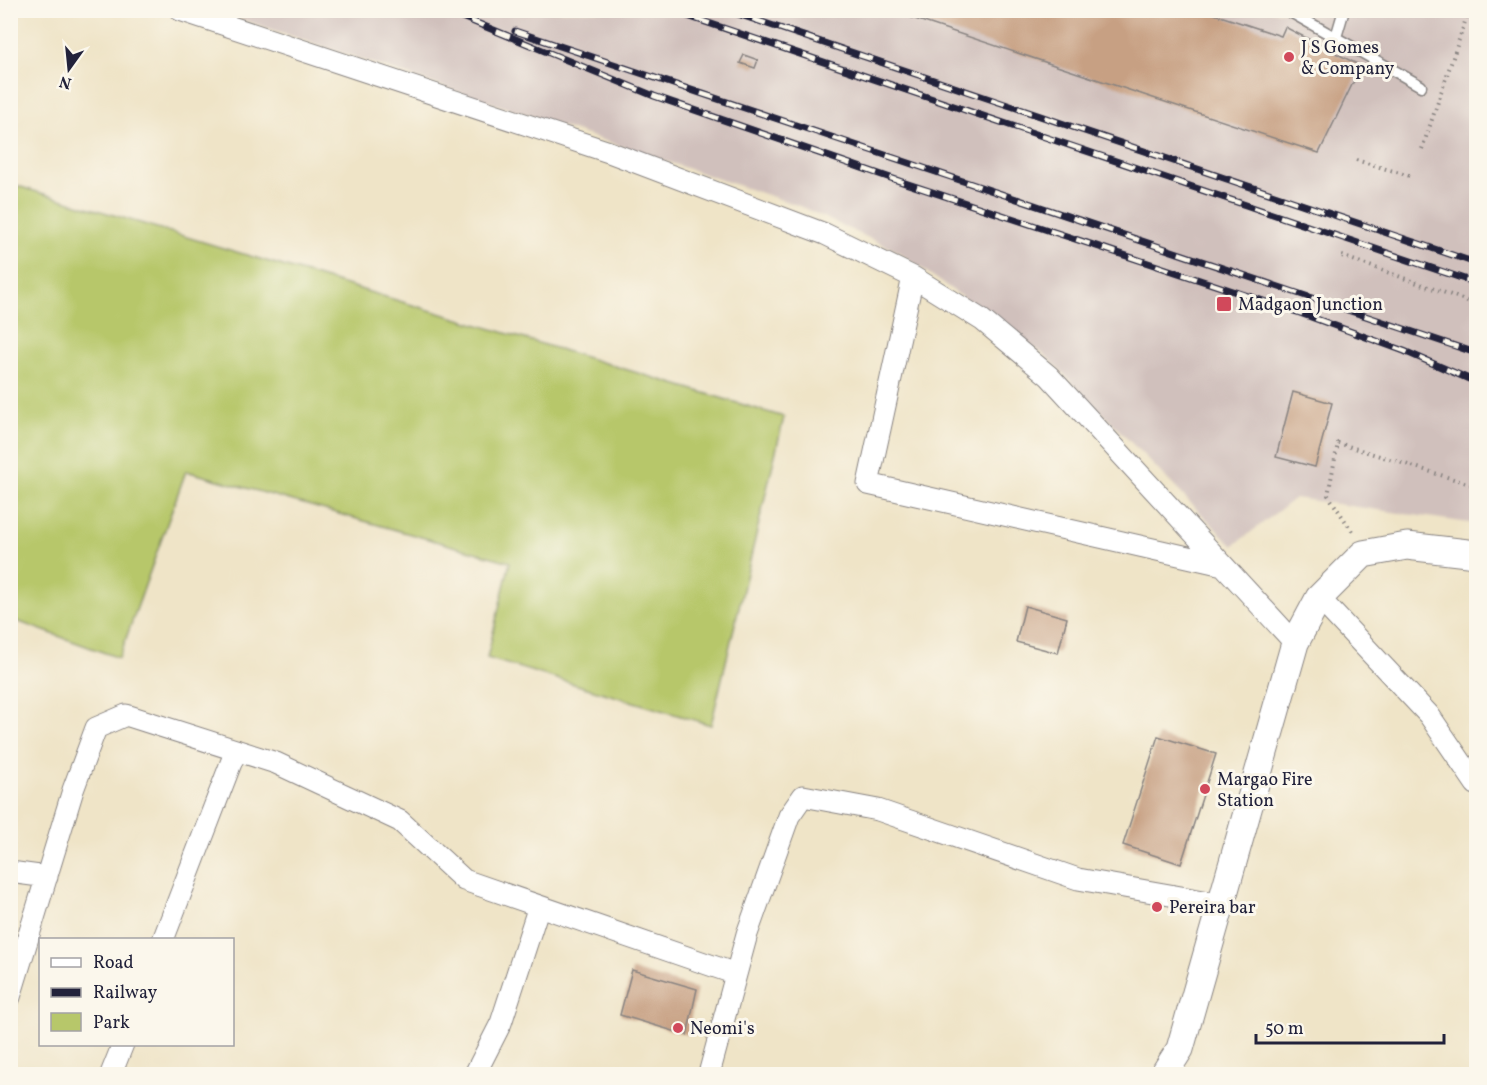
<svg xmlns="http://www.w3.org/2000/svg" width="1487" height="1085" viewBox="0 0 1487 1085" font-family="Vollkorn,serif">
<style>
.industrial{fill:#d0c0bc}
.green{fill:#b7c76a;stroke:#6c7452;stroke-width:1.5}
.building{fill:#c7a083}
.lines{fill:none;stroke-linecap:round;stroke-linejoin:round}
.service-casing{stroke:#888381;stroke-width:13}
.minor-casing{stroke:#888381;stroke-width:23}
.tertiary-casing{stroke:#888381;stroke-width:29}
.path{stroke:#888381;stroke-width:4;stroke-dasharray:1.5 4.5;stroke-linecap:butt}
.service{stroke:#fff;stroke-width:10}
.minor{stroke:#fff;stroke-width:21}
.tertiary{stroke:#fff;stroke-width:27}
.rail-casing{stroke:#22223b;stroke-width:7}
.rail{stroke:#fbf7ec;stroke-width:4.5;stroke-dasharray:14;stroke-linecap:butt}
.poi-dot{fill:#d1495b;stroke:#fbf7ec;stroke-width:2}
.labels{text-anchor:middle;stroke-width:6;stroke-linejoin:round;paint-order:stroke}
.poi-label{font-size:18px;fill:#22223b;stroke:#fbf7ec;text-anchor:start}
</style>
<rect width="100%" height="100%" fill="#fbf7ec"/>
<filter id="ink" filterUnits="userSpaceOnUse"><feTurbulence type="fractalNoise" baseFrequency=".0167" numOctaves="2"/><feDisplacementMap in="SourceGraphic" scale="12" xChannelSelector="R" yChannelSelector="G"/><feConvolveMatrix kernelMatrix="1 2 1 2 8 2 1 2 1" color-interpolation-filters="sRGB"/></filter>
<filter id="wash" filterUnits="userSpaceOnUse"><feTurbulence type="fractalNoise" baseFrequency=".008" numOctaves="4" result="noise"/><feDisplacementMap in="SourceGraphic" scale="24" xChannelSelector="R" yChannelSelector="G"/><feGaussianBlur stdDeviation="1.35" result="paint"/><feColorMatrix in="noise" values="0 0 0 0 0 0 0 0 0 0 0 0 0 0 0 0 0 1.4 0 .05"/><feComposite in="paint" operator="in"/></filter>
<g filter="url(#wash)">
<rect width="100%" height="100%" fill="#efe4c7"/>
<path class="industrial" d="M217,11H1476V524L1295,498L1233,546L1046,356L897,251L797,205Z"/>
<path class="green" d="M11,184L784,417L711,725L487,658L510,562L186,471L119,658L11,619Z"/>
<g id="blocks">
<path class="building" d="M888,10H1202L1281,36L1285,27L1361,66L1319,153Z
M744,55L758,60L755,68L740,63Z
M1293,392L1332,403L1315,467L1276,457Z
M1025,606L1067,618L1058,653L1016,642Z
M1158,736L1216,754L1181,864L1123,845Z
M632,970L697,989L687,1035L620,1015Z"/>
</g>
</g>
<g filter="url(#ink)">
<use href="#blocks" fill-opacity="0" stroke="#888381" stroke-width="1.5"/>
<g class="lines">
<defs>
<path id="service" d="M1287,10L1421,86
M1336,37L1344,10"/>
<path id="minor" d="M180,10L609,152L825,234L913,277L982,320L1049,376L1295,643
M913,277L868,484L1223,565
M1319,598L1429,715L1476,784
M10,872L47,877
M163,940L236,750
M10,997L73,790L96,728L126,715L276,763L400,821L464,880L736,974
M111,1074L123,1044
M475,1074L501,1023L539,906
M709,1074L747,934L789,816L803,796L878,810L1078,879L1221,904"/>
<path id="tertiary" d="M1164,1074L1180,1049L1295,643L1319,598L1363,554L1407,546L1476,554"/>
</defs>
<use href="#service" class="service-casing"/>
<use href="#minor" class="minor-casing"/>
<use href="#tertiary" class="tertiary-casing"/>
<path class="path" d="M1422,149L1469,10
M1356,160L1413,177
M1342,256L1476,304
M1352,531L1328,495L1338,443L1476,486"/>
<use href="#service" class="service"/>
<use href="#minor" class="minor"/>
<use href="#tertiary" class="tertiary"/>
<defs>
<path id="rail" d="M445,10L654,96L908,184L1300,313L1404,351L1476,382
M670,10L1476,283
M726,10L1476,263
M515,31L1476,353"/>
</defs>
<use href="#rail" class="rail-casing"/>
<use href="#rail" class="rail"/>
</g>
</g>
<g class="poi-dot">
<circle cx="1289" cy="57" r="6"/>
<rect x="1216" y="296" width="16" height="16" rx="3"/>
<circle cx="1205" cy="789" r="6"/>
<circle cx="1157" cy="907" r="6"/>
<circle cx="678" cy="1028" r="6"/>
</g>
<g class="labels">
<g class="poi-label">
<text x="1301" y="53">J S Gomes<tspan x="1301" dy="21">&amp; Company</tspan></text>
<text x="1238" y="310">Madgaon Junction</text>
<text x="1217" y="785">Margao Fire<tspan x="1217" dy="21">Station</tspan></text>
<text x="1169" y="913">Pereira bar</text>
<text x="690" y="1034">Neomi's</text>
</g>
</g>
<rect width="1487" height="1085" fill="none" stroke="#fbf7ec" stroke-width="36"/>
<rect x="39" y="938" width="195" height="108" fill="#fbf7ec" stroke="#a4a2a5" stroke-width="1.5"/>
<rect x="51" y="958" width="30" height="9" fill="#ffffff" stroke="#a4a2a5" stroke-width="1.5"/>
<text x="93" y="968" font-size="18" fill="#22223b">Road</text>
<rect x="51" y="988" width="30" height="9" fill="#22223b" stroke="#a4a2a5" stroke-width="1.5"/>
<text x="93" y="998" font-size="18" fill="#22223b">Railway</text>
<rect x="51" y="1013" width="30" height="18" fill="#b7c76a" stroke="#a4a2a5" stroke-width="1.5"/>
<text x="93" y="1028" font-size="18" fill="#22223b">Park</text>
<g transform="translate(69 69) rotate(195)" stroke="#fbf7ec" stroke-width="4.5" paint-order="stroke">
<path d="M0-4.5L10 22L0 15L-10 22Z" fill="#22223b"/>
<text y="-9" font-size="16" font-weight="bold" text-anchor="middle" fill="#22223b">N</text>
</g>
<path d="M1256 1034v9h188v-9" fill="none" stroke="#22223b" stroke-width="3"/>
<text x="1265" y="1034" font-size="18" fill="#22223b" stroke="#fbf7ec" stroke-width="4.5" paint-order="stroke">50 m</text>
</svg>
